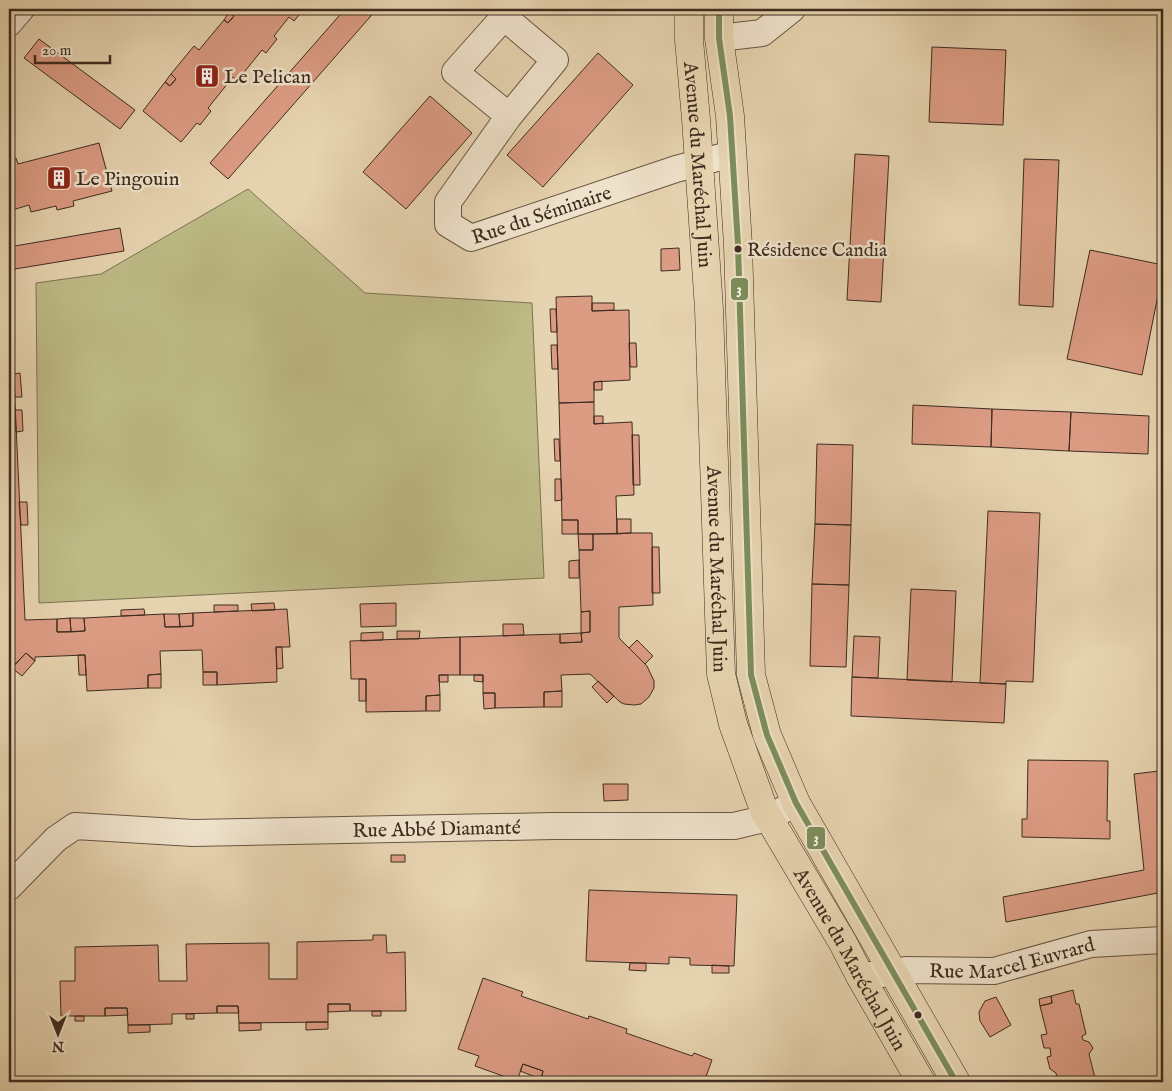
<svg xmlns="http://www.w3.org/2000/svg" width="1172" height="1091" viewBox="0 0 1172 1091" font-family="'IM FELL English',serif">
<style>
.green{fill:#bdba85;stroke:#7d7352}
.building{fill:#dc9c84;stroke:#3d2c1f}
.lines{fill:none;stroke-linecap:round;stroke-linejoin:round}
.minor-casing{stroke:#675643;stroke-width:28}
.major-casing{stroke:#3d2c1f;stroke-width:29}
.minor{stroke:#efe2cb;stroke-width:26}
.major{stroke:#e6d3af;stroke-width:28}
.bus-1-casing{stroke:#efe2cb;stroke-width:10}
.bus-1{stroke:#7d8e5a;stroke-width:6}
.bus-dot{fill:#3d2c1f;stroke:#efe2cb;stroke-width:2}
.labels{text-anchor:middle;stroke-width:5;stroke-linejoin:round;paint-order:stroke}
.bus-label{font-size:19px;fill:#3d2c1f;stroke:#efe2cb;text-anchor:start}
.poi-label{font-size:20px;fill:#3d2c1f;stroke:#efe2cb;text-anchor:start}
.street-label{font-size:20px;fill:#3d2c1f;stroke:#efe2cb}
.line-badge{stroke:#efe2cb;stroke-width:2}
.badge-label{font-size:14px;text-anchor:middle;font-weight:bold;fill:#fff}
</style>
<rect width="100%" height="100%" fill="#e6d3af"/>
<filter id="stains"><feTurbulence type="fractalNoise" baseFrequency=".004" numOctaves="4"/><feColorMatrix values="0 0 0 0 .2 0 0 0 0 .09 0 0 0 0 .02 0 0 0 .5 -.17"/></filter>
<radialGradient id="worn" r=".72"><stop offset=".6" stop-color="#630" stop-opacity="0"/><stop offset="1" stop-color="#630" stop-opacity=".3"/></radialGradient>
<path class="green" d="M248,189L365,293L532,303L544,578L39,603L36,283L101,274Z"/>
<path class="building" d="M232,9H304L294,21L289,17L274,36L277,39L266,53L262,50L237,81L233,77L208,108L211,111L200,125L197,123L181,142L143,111L165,82L170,86L176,79L171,74L194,46L199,50L224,20L228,23L234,16L229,12Z
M345,9H377L228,179L210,163Z
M229,12L234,16L228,23L224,20Z
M39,39L135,110L120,129L24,58Z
M932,47L1006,50L1003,125L929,122Z
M598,53L633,85L543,187L507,155Z
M171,74L176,79L170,86L165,82Z
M430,96L472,133L406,209L363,172Z
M99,143L112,191L73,201L74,206L57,210L56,206L31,212L29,205L9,211V160L16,158L18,164Z
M855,154L889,156L881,302L847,300Z
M1024,159L1059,160L1053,307L1019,305Z
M120,228L124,251L9,270V247Z
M679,248L680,270L661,271V249Z
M1090,250L1163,265V270L1142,375L1067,359Z
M592,296V311L629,310L630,380L594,382V402L559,403L556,297Z
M592,303H614V310L592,311Z
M550,309H556L557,332H551Z
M629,343H636L637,367H630Z
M551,345H557L558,369H552Z
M9,359H13L25,620L57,619V632L85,631L84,618L164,614L165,627L193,626V613L287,609L290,647H276L277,682L217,685V672H203L202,650L160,651L161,674L148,675V688L87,691L85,655L35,657V661L26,653L9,670Z
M20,373L22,397H15L14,374Z
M602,381V390H594V382Z
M594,402V424L632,422L634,495L616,496L617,534H578V520H562L559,403Z
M913,405L992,409L991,447L912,444Z
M992,409L1071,412L1069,451L991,447Z
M15,410H22L23,431L16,432Z
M1071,412L1149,416L1148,454L1069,451Z
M594,416H603V423L594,424Z
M632,435H639L640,485H633Z
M554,439H559L560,461H555Z
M817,444L853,445L851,525L815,524Z
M555,479H561L562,500L555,501Z
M19,502H27L28,525H21Z
M988,511L1040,513L1033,682L1006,681V684L980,683Z
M617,519H631V533L617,534Z
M562,520H578V534H562Z
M815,524L851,525L849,585L812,584Z
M631,533H652L653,605L619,607V638L647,666L654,681V688L649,697L641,704L634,705L624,704L620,702L590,674L561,675L562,691L544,692V707L495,708V693H483V675H460V637L560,634V643L582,642L581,633L590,632V611L581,612L579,550H593V534Z
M578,534H593V550H579Z
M652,547H659L660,593H652Z
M579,560V578H569V561Z
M812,584L849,585L846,667L810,666Z
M911,589L956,591L952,682L907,680Z
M274,603L275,610L252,611L251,604Z
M396,603V626L361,627L360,604Z
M214,605H238V611L214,612Z
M144,609L145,615L121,616V610Z
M590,611V632L581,633V612Z
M193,613V626L180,627L179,614Z
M164,614H179L180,627H165Z
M70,618H84L85,631L71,632Z
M70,618L71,632H57V619Z
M503,624H523L524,635L503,636Z
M397,631H420L419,639H397Z
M383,632V640L361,641V633Z
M581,633L582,642L560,643V634Z
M854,636L880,637L878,678L852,677Z
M460,637V675H439L440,695L426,696V711L366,712V679H351L350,641Z
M637,640L653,656L645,664L629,648Z
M276,647H282L283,668L277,669Z
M26,653L35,661L22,676L12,668Z
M78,655H85L86,675H79Z
M203,672H217V685H203Z
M161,674V688H148V675Z
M439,675H448V682H439Z
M474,675H483V682L474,681Z
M852,677L1006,684L1004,723L851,716Z
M359,679H366V701H359Z
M598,681L614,696L607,703L592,687Z
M562,691V707H544V692Z
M483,693H495V708L484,709Z
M440,695V711H426V696Z
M1028,760L1108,761L1107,821H1110V839L1022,837V819H1027Z
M1159,771L1163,818V892L1006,922L1003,897L1144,870L1134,774Z
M603,784H628V800L604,801Z
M391,855H405V862H391Z
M589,890L737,895L734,966L690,965V958L669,957V964L586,961Z
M373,935H386L387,953L405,952L406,1011H350V1004H328V1022L239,1023L238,1006H217V1013L172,1014V1024L128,1025L127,1008H105V1016H61L60,981H75V947L158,945L159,981H187L186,944L269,943V979H297V942L373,940Z
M630,963H646V971L629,970Z
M712,965L729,966V973H712Z
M483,978L523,992L521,996L588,1019L589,1016L627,1029L626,1033L692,1056L694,1053L712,1060L704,1082H551L541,1079L543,1071L523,1064L517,1081L475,1066L479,1056L458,1049Z
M1073,990L1076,1004H1079L1086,1034L1082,1036L1083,1040L1089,1042L1093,1048L1089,1054L1096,1082H1058L1056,1073L1050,1069L1047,1057L1051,1056L1050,1048H1044L1041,1035L1047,1034L1040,1006L1052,1003L1051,996Z
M1051,996L1052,1003L1040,1006L1039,999Z
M996,997L1011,1025L990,1037L980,1021L979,1012L985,1001Z
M328,1004H350V1011L328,1012Z
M217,1006H238L239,1013H217Z
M105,1008H127L128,1015L105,1016Z
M372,1011H381V1016H372Z
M186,1014H194V1019H186Z
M75,1016H84V1021H75Z
M306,1022H328V1029L306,1030Z
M239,1023H261V1030L239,1031Z
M128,1025H150V1032L128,1033Z
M523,1064L543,1071L541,1079L520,1071Z"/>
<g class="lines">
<defs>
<g id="minor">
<path d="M9,23L21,9"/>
<path d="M719,38L762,33L792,9"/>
<path id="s1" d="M509,116L455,72L504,17L555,60L509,116L448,202V224L471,238L676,169L732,154"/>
<path id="s2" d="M9,887L56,839L75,826L193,833L554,826H734L768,818L796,803"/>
<path id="s3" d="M860,976L893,973L905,970L994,971L1091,944L1163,940"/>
</g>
<g id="major">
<path id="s4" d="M689,9V40L696,119L709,309L721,674L733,724L764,810L843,943L860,976L921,1082"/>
<path d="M719,9V38L730,116L738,245L751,675L767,735L796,803L956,1082"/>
</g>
</defs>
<use href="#minor" class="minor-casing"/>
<use href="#major" class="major-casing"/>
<use href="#minor" class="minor"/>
<use href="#major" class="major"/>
<defs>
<path id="bus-1" d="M719,9V38L730,116L738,245L751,675L767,735L796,803L956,1082"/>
</defs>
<use href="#bus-1" class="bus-1-casing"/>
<use href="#bus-1" class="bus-1"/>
</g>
<defs>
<symbol id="building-square" viewBox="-11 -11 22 22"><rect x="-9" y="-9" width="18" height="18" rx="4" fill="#8f2418" stroke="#efe2cb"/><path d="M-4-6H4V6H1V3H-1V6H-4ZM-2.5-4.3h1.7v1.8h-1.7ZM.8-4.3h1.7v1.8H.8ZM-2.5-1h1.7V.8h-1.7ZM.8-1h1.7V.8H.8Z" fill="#fff"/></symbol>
</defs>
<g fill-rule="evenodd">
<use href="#building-square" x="193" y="62" width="28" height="28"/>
<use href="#building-square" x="45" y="164" width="28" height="28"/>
</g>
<g class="bus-dot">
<circle cx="738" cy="249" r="4.5"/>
<circle cx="918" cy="1015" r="4.5"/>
</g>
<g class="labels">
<g class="bus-label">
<text x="747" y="256">Résidence Candia</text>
</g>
<g class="poi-label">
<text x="224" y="83">Le Pelican</text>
<text x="76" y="185">Le Pingouin</text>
</g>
<g class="street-label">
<text dy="7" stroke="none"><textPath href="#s4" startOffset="156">Avenue du Maréchal Juin</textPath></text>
<text dy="7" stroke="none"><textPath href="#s1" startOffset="511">Rue du Séminaire</textPath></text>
<text dy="7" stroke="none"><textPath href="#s4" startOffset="561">Avenue du Maréchal Juin</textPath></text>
<text dy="7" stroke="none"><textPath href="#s2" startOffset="452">Rue Abbé Diamanté</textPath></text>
<text dy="7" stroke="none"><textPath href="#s3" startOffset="154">Rue Marcel Euvrard</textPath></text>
<text dy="7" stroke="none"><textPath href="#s4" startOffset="981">Avenue du Maréchal Juin</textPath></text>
</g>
</g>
<g class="line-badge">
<rect x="730" y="277" width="19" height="24" rx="5" fill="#7d8e5a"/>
<rect x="806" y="826" width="20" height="24" rx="5" fill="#7d8e5a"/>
</g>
<g class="badge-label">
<text x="739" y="294">3</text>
<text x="816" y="843">3</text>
</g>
<rect width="1172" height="1091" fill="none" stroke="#e6d3af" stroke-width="30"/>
<rect x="10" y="10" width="1152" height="1071" fill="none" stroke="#3d2c1f" stroke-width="2.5"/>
<rect x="15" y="15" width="1142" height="1061" fill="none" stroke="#3d2c1f"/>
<g transform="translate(58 1034) rotate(180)" stroke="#efe2cb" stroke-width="4" paint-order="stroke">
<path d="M0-4L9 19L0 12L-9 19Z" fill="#3d2c1f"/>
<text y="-8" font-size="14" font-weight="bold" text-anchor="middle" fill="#3d2c1f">N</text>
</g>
<path d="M35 55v8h75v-8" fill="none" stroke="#3d2c1f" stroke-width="2.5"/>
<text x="42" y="55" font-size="15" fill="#3d2c1f" stroke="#efe2cb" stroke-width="4" paint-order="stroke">20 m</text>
<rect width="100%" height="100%" filter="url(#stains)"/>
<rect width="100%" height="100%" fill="url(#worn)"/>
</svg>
